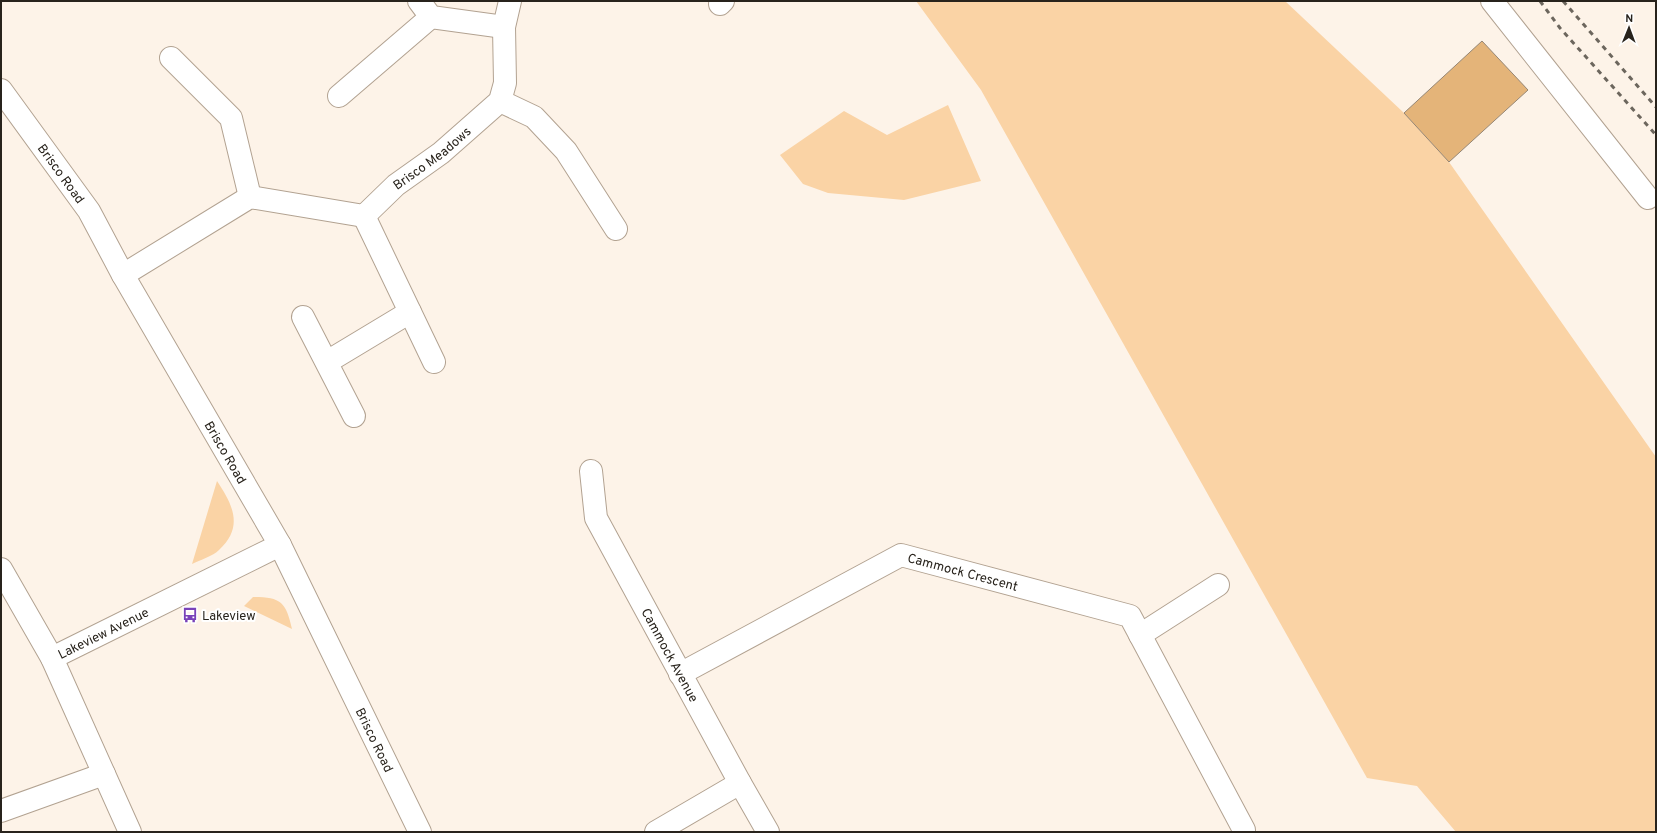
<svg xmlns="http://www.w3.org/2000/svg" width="1657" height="833" viewBox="0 0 1657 833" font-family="Overpass,sans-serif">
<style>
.green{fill:#fad3a5}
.building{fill:#e4b479;stroke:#958675}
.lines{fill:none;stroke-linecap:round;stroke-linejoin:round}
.minor-casing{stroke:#b2a291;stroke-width:24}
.minor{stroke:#fff;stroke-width:22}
.rail{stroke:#6c665d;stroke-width:3;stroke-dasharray:5 5;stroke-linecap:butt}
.labels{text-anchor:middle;stroke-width:4;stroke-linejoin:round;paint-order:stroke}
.street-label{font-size:13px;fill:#28231c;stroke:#fff}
.poi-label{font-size:13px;fill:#28231c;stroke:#fff;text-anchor:start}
</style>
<rect width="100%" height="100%" fill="#fdf3e8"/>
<path class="green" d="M916,1H1285L1404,113L1449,162L1656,457V832H1456L1417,786L1367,778L981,90Z
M948,105L981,181L904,200L828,193L803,184L780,155L844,111L887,135Z
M217,481C233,505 244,527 219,550C213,556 200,560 192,564Z
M253,597C281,597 286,602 292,629L244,606Z"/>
<path class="building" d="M1482,41L1528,90L1449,162L1404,113Z"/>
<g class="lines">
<defs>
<g id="minor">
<path d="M419,1L431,17L504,27"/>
<path d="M1492,1L1648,198"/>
<path d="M720,4L723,1"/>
<path d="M171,58L231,118L250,197"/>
<path id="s1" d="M1,90L89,211L123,275L280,545L420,832"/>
<path d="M339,96L431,17"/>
<path d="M500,101L534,117L566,151L616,229"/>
<path d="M364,216L434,362"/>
<path id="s2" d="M123,275L250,197L364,216L396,185L441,153L500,101L505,83L504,27L510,1"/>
<path d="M303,317L354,416"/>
<path d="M327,362L410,312"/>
<path id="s3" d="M591,471L596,518L740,783L768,832"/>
<path d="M1,569L52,658L130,832"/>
<path d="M1140,635L1218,585"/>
<path id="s4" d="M52,658L280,545"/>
<path id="s5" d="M680,674L901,555L1130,616L1244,830"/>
<path d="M1,811L104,774"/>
<path d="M656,832L740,783"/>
</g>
</defs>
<use href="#minor" class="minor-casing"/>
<use href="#minor" class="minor"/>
<path class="rail" d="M1540,1L1560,28L1656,135
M1563,1L1656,107"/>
</g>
<defs>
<symbol id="bus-bare" viewBox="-9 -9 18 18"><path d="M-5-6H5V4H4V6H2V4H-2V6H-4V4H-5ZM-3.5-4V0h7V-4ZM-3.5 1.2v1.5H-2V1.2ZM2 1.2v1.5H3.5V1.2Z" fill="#7942b9" stroke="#fff" stroke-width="2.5" paint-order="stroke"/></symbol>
</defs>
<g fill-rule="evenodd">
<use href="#bus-bare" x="179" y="604" width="22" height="22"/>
</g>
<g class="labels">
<g class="street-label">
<text dy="5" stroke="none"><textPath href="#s2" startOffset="354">Brisco Meadows</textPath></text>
<text dy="5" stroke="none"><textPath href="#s1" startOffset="103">Brisco Road</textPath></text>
<text dy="5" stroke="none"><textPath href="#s1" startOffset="427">Brisco Road</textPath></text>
<text dy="5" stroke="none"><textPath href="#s5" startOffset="315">Cammock Crescent</textPath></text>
<text dy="5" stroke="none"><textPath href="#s4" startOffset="57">Lakeview Avenue</textPath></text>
<text dy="5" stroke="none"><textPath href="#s3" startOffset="203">Cammock Avenue</textPath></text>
<text dy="5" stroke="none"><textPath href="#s1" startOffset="751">Brisco Road</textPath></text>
</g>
<g class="poi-label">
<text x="202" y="620">Lakeview</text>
</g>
</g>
<rect width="1657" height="833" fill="none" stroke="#28231c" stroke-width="4"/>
<g transform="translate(1629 28) rotate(1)" stroke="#ffffff" stroke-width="3" paint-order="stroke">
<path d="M0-3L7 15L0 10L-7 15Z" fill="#28231c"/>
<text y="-6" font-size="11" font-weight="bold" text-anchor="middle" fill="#28231c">N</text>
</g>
</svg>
